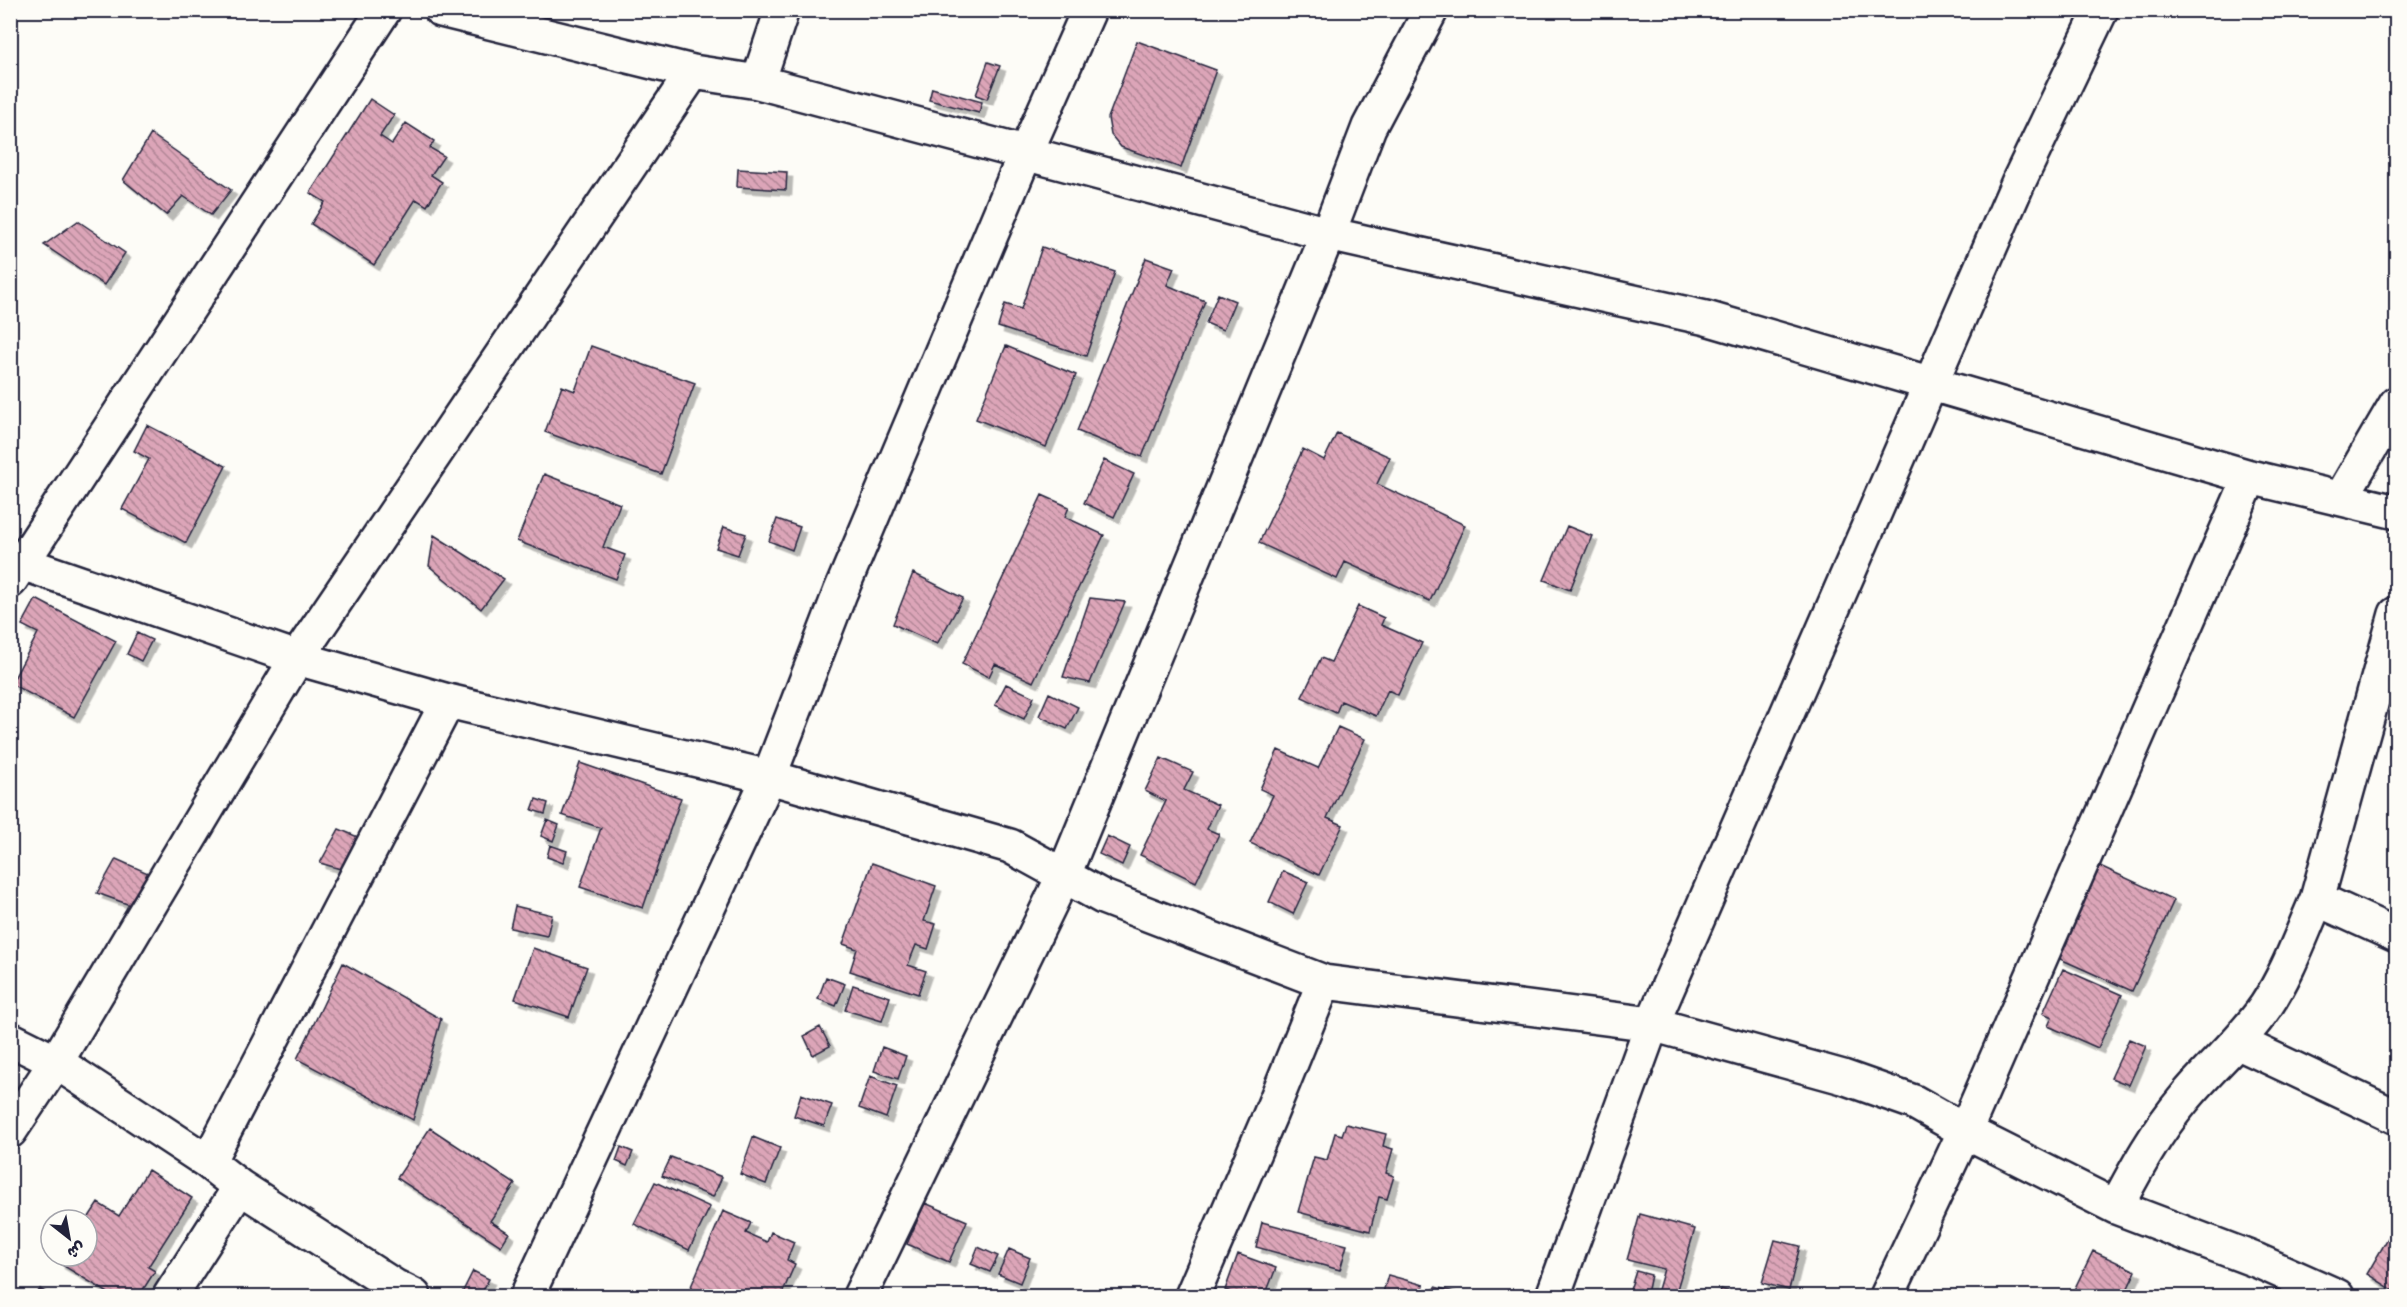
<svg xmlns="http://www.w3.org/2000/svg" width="2407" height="1307" viewBox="0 0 2407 1307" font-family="Mali,'Playpen Sans Arabic',sans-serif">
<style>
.building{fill:url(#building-back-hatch);stroke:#22223b;stroke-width:1.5;filter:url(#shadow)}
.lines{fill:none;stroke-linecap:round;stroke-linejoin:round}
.minor-casing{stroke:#22223b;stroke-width:38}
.minor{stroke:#fdfcf7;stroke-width:33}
</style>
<defs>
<pattern id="building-back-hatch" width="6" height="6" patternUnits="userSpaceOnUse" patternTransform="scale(1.5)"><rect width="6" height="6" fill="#dca5b8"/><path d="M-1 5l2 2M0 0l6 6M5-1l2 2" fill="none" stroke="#b28697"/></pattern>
<filter id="shadow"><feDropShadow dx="5.5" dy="5.5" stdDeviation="0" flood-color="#0004"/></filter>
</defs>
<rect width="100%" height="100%" fill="#fdfcf7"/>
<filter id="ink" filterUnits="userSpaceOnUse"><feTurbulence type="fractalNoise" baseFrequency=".0167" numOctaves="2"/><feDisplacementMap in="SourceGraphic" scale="12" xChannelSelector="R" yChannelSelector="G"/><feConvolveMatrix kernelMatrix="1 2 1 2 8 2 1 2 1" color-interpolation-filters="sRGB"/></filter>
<g filter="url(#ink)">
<path class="building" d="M1137,41L1216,70L1181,168L1121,147L1111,135L1108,118Z
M988,62L1000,66L987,99L976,95Z
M932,88L982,102L979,113L929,100Z
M370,99L394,115L380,136L392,144L406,123L434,141L430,148L444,156L431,175L442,182L427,206L416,199L374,265L311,224L325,202L310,193Z
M151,134L231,190L211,215L183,196L166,215L123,180Z
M738,169L787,172L786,190L737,187Z
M78,221L125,253L104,285L44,245Z
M1042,247L1115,272L1086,356L998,327L1005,304L1021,309Z
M1146,258L1174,268L1167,285L1205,301L1142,457L1077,431Z
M1218,294L1235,301L1223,330L1206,323Z
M591,346L695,383L661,474L545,432L562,386L575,391Z
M1006,346L1076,375L1046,447L976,419Z
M147,425L226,466L186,543L122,509L149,459L134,451Z
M1337,433L1390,457L1377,484L1465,525L1430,601L1345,562L1337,579L1259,543L1303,449L1324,460Z
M1104,460L1134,474L1114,517L1084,503Z
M544,474L620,504L603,547L625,555L616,579L517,541Z
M1042,495L1069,507L1065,517L1104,535L1033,682L995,664L989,677L962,664Z
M777,519L800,527L792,550L769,541Z
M1567,526L1592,536L1570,590L1544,580Z
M724,527L746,534L738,555L716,548Z
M434,535L504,579L481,609L429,566Z
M913,573L963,598L937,644L893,624Z
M1090,598L1125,602L1090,683L1063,677Z
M36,599L116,641L74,717L11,684L38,633L22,625Z
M1358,606L1384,618L1381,625L1422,643L1398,695L1388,690L1376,716L1341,701L1336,713L1302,697L1321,658L1331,662Z
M137,633L152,640L141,661L127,654Z
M1006,684L1034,697L1024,719L995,705Z
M1049,693L1078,707L1067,729L1039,716Z
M1338,727L1365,739L1327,818L1343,825L1319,875L1250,843L1273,795L1260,789L1278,750L1318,768Z
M1161,758L1193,772L1184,790L1218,805L1207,829L1219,834L1196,882L1140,855L1166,801L1145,791Z
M580,763L681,798L643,908L580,887L601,828L562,815Z
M536,799L548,803L545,814L532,810Z
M547,820L559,825L553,841L541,836Z
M339,829L372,843L354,873L320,863Z
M1107,836L1130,847L1122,865L1099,854Z
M550,845L567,851L563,863L547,857Z
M116,859L148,873L130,905L97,893Z
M872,863L936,886L924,921L936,924L928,949L916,945L908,965L926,971L918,994L850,971L857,949L843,944Z
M2100,866L2174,900L2132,991L2058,958Z
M1283,871L1308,882L1293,914L1269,902Z
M515,906L552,915L547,936L510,928Z
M533,948L587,967L569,1017L515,999Z
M343,963L441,1019L413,1120L297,1059Z
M2063,969L2122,995L2098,1048L2048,1026L2052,1017L2043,1013Z
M826,977L845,984L836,1006L818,999Z
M853,985L890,997L882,1021L845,1010Z
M820,1027L830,1046L813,1055L804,1036Z
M2129,1039L2146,1046L2129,1085L2111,1078Z
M882,1047L906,1056L898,1079L874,1071Z
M870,1076L897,1086L886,1118L859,1108Z
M801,1094L832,1105L824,1126L794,1116Z
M1346,1124L1386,1134L1383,1146L1393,1149L1386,1173L1394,1176L1387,1199L1379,1197L1370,1231L1298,1212L1314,1157L1327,1160L1335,1133L1342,1135Z
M430,1128L515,1184L490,1221L509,1233L501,1246L397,1178Z
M753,1137L780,1148L766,1184L740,1174Z
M621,1147L633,1152L627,1166L616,1161Z
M671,1157L722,1177L713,1197L662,1176Z
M148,1170L192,1198L148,1267L155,1271L139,1296H113L59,1263L64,1256H87V1220L98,1203L119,1216Z
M655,1182L710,1207L689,1250L634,1224Z
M925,1203L967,1221L949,1262L907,1244Z
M723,1211L751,1223L746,1233L767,1242L771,1232L794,1242L787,1260L795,1264L781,1296H687Z
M1640,1214L1695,1229L1675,1296L1657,1293L1664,1269L1627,1260Z
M1262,1222L1347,1245L1340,1270L1256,1247Z
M2396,1224V1292L2367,1274Z
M1775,1240L1800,1246L1789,1290L1762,1283Z
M978,1247L998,1256L990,1272L971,1264Z
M1009,1249L1030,1258L1020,1283L998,1274Z
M2093,1251L2136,1271L2124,1296H2071Z
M1238,1254L1276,1268L1265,1296H1242L1225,1290Z
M473,1271L489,1279L480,1296H465L461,1295Z
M1636,1271L1651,1275L1647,1294L1630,1290Z
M1388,1275L1424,1285L1421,1296H1382Z
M1435,1287L1458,1293L1457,1296H1432Z
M40,1289L52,1296H35Z
M1721,1289L1742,1295L1741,1296H1719Z"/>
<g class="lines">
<defs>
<path id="minor" d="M441,10L693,72L758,82L1328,234L1706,318L2250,477L2396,512
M758,82L782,10
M2341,498L2396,404
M22,563L297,658L448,701L769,777L1010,846L1103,897L1324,982L1652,1024L1843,1077L1914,1102L1965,1131L2116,1207L2258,1261L2337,1296
M10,581L384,10
M2396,614L2317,899L2396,935
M10,1039L56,1062L208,1162L240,1187L394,1286L414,1296
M2237,1042L2396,1117
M10,1131L56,1062L297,658L693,72
M208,1162L448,701
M2116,1207C2136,1169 2156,1132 2184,1099C2210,1067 2242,1041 2266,1006C2288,973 2301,935 2317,899
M170,1296L240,1187
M527,1296L769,777L840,593L1026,152L1089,10
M860,1296L1063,877L1328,234L1369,127L1431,10
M1192,1296L1270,1115L1324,982
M1553,1296L1652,1024L2018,183L2101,10
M1887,1296L1965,1131L2250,477"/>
</defs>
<use href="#minor" class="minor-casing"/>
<use href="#minor" class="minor"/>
</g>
</g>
<rect width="2407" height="1307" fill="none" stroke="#fdfcf7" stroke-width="36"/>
<rect x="18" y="18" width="2371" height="1271" fill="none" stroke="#22223b" stroke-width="2" filter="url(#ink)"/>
<g transform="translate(69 1238) rotate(149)"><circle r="28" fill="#fdfcf7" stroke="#a5a5ac" stroke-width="1.5"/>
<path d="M0-4.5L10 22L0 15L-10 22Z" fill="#22223b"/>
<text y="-9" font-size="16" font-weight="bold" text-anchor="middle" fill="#22223b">ش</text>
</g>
</svg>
